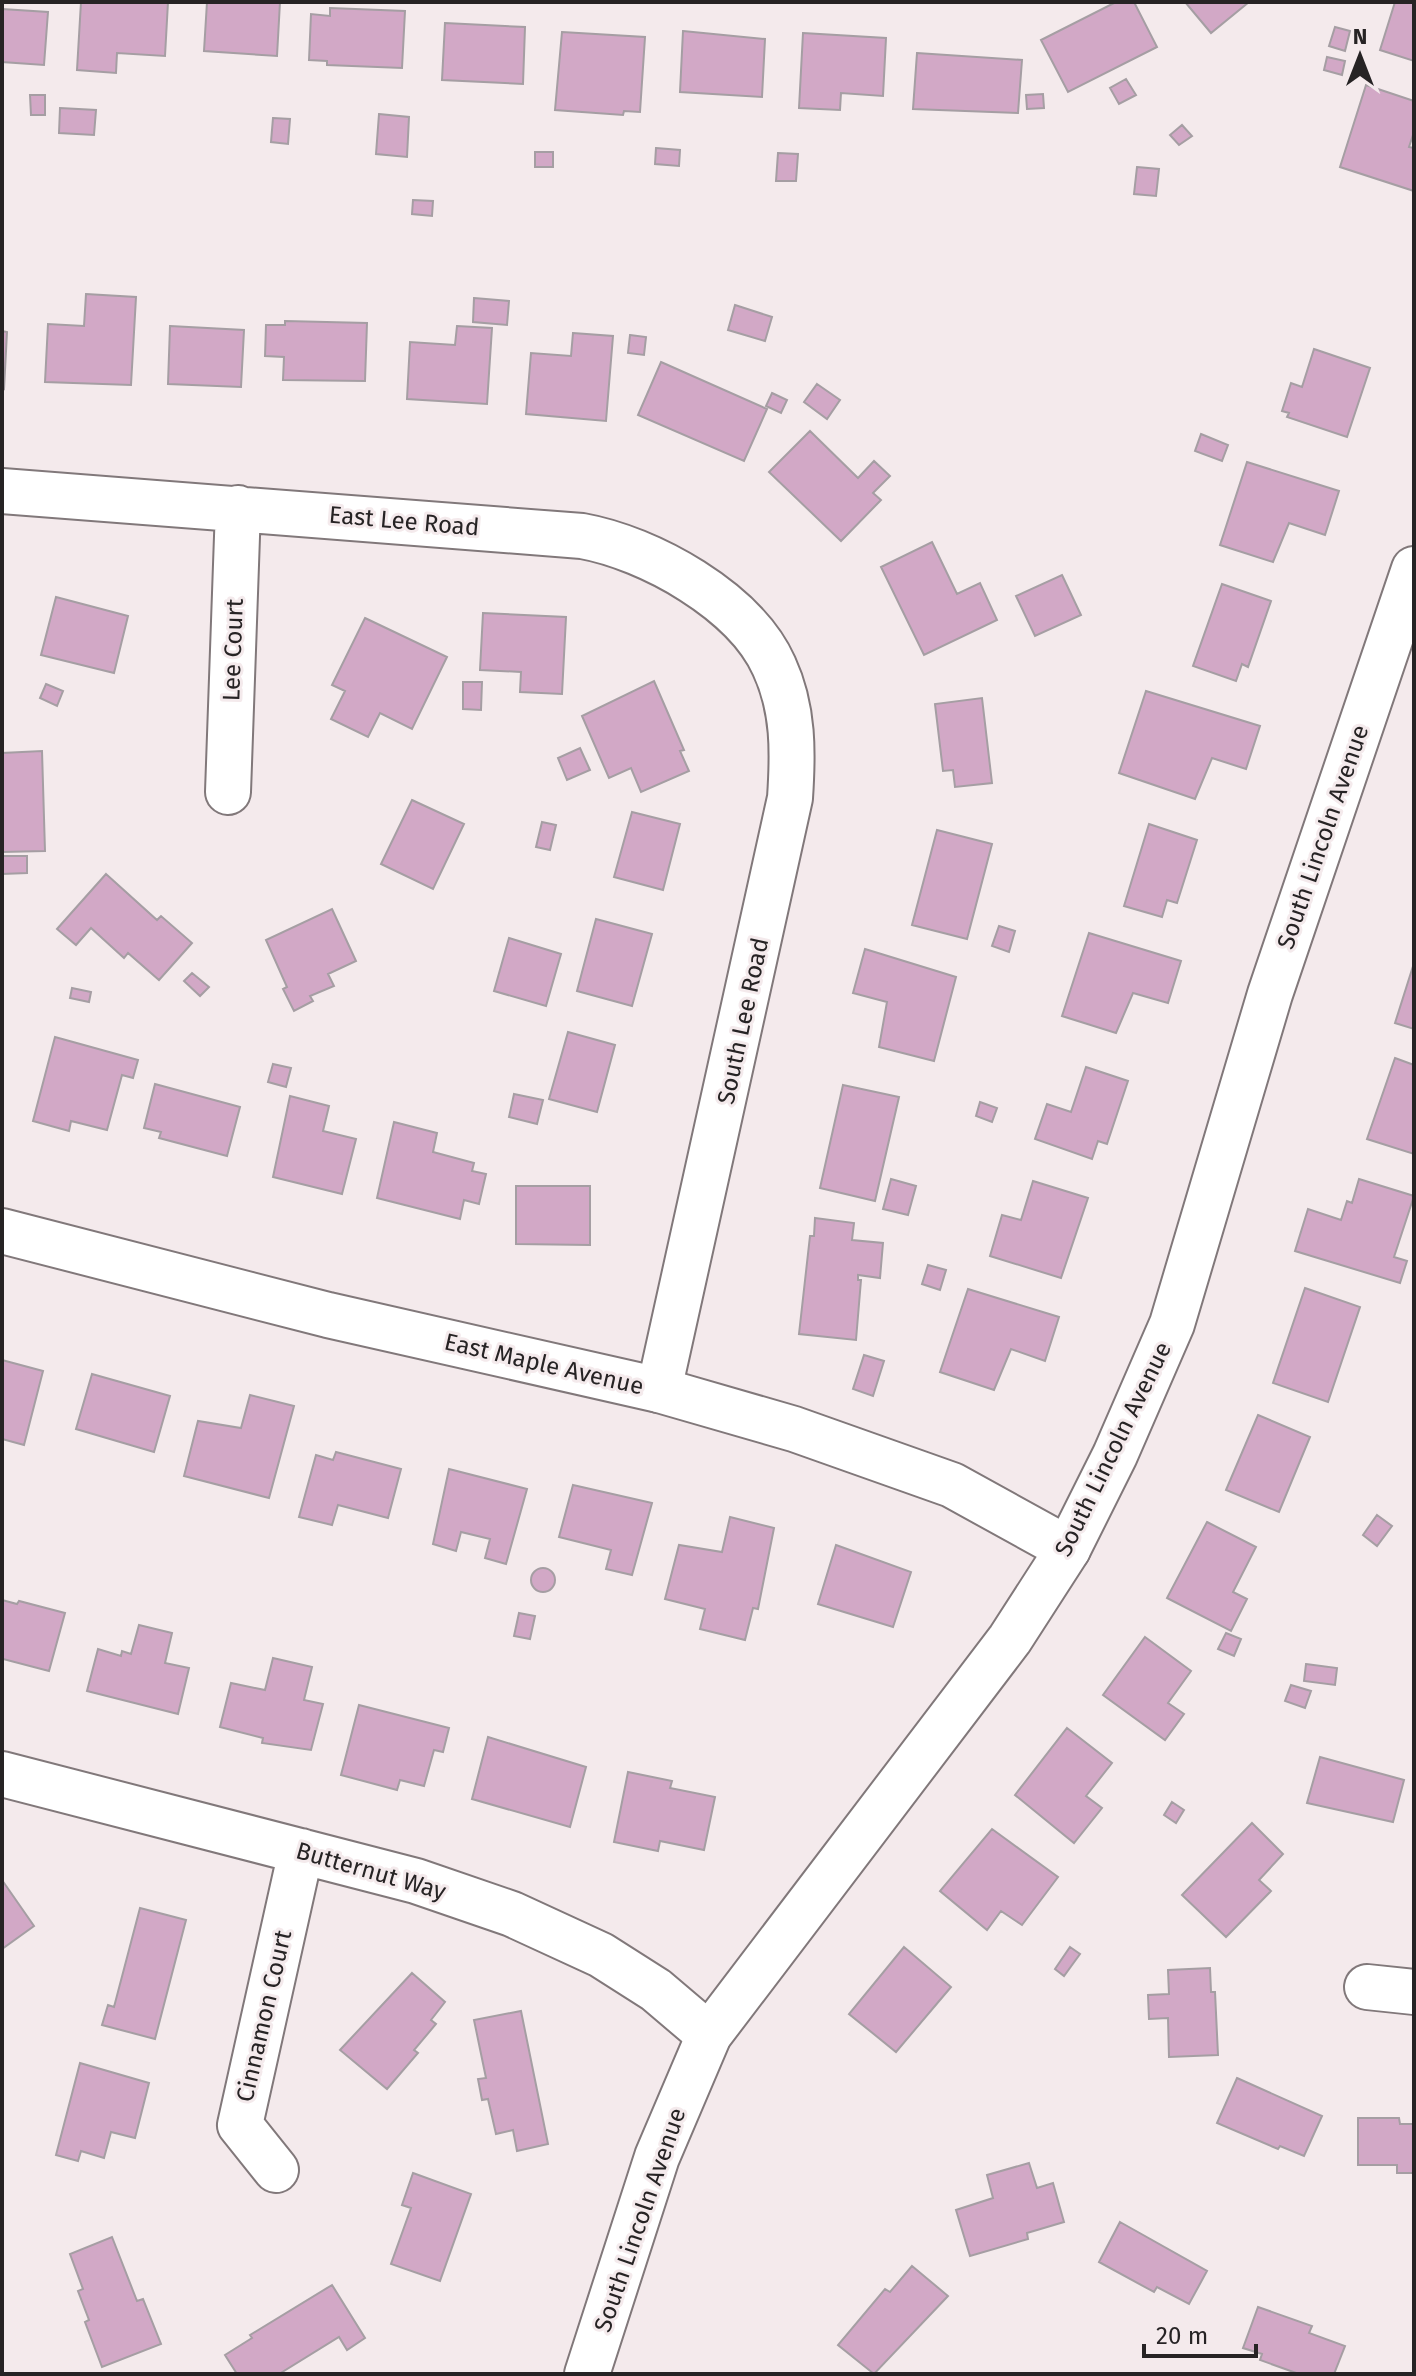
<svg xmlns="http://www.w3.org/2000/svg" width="1416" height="2376" viewBox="0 0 1416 2376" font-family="'Fira Sans',sans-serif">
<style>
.building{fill:#d2a8c6;stroke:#a59ea3;stroke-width:2}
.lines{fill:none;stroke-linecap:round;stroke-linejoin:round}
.minor-casing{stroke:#81787a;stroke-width:48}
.major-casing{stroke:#81787a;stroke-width:48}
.minor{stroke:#fff;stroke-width:44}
.major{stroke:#fff;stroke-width:44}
.labels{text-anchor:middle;stroke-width:6;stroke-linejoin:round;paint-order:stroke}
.street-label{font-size:24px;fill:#262324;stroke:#f4eaec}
</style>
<rect width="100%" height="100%" fill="#f4eaec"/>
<path class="building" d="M81,2H168L165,56L117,53L116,73L77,70Z
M207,2H280L277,56L204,51Z
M1116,2H1134L1157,47L1068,92L1041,40Z
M1185,2H1249L1211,33Z
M1395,2H1414V61L1380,50Z
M330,8L405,11L402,68L327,65V61L309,60L311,14L330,16Z
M2,9L48,12L44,65L2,62Z
M445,23L525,27L523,84L442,80Z
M1335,27L1350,31L1345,51L1329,46Z
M683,31L765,39L762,97L680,92Z
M562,32L645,37L640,112L624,111L623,115L555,110Z
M803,33L886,38L883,96L841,93L840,110L799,108Z
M917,53L1022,60L1018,113L913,109Z
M1327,57L1345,61L1342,75L1324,70Z
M1126,79L1136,95L1119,104L1110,88Z
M1366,85L1414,101V132L1409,147L1414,148V191L1340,167Z
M1043,94L1044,108L1027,109L1026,95Z
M30,95H45V115H31Z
M60,108L96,110L94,135L59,133Z
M379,114L409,117L407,157L376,154Z
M273,118L290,119L288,144L271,142Z
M1182,125L1192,136L1179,145L1170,135Z
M656,148L680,150L679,166L655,164Z
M535,152H553V167H535Z
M778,153L798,154L796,181H776Z
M1137,167L1159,169L1156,196L1134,194Z
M413,200L433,201L432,216L412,214Z
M86,294L136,297L131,385L45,382L48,324L84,326Z
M474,298L509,301L507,325L473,322Z
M735,305L772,317L765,341L728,330Z
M285,321L367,323L365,381L283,380L284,357L265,356L266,325H285Z
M170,326L244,330L241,387L168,384Z
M457,326L492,328L487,404L407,399L410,342L455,345Z
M2,331L7,332L4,389L2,388Z
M573,333L613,336L606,421L526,414L531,353L571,356Z
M630,335L646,337L644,355L628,353Z
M1314,349L1370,368L1347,437L1287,417L1289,413L1282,411L1291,383L1302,387Z
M661,362L767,409L744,461L638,415Z
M817,384L840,400L827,419L804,402Z
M772,393L787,400L781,413L766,406Z
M810,431L858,478L874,461L890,476L873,493L881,500L841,541L769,472Z
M1201,434L1228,445L1222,461L1195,451Z
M1247,462L1339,491L1325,535L1289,523L1273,562L1220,545Z
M932,542L957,594L980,583L997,620L924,655L881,567Z
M1062,575L1081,615L1035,636L1016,596Z
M1222,584L1271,601L1248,667L1242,664L1236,681L1193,666Z
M56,597L128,616L114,673L41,655Z
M483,613L566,617L562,694L520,692L521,672L480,670Z
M365,618L447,657L412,729L380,713L368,737L331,719L345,691L332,685Z
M654,681L684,750L680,751L689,771L641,792L631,768L609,778L582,716Z
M463,682H482L481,710L463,709Z
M46,684L63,691L57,706L40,698Z
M1146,691L1260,726L1246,769L1212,758L1195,799L1119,773Z
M982,698L992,783L955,787L953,770L943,771L935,704Z
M580,748L590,770L567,780L558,758Z
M42,751L45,851L2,852V753Z
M412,800L464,824L433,889L381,864Z
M632,812L680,824L663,890L614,877Z
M542,822L556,825L550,850L536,847Z
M1149,824L1197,840L1177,903L1167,900L1162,917L1124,906Z
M937,830L992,844L967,939L912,925Z
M2,856H27V873L2,874Z
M106,874L157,920L161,916L192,943L159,980L128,953L124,958L91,928L76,945L57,929Z
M332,909L356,961L328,974L334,986L310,996L313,1001L294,1011L283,989L287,987L266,940Z
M596,919L652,934L632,1006L577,991Z
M999,926L1015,931L1009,952L992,946Z
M1089,933L1181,961L1168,1003L1133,993L1116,1033L1062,1016Z
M509,938L561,954L546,1006L494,991Z
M865,949L956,977L934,1061L879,1047L887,1002L853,993Z
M1414,963V1029L1395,1023Z
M192,973L209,987L200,996L184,981Z
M72,988L91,992L89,1002L70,998Z
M568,1032L615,1045L597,1112L549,1099Z
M55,1037L138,1060L133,1078L122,1075L107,1130L71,1121L69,1131L33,1121Z
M1395,1058L1414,1065V1154L1367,1139Z
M273,1064L291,1068L286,1087L268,1082Z
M1086,1067L1128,1081L1107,1144L1098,1141L1092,1159L1035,1139L1047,1104L1071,1112Z
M155,1084L240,1107L227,1156L159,1138L161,1132L144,1128Z
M843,1085L899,1097L875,1201L820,1188Z
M514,1094L543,1100L537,1124L509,1117Z
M290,1096L329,1106L323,1131L356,1139L342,1194L273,1177Z
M980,1102L997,1108L992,1122L976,1116Z
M394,1122L437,1133L433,1152L474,1163L472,1171L486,1174L479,1204L464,1200L460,1219L377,1198Z
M891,1179L916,1186L908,1215L883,1209Z
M1359,1179L1414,1196L1394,1257L1407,1261L1400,1283L1295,1251L1308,1209L1341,1220L1347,1201L1352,1203Z
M1033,1181L1088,1198L1061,1278L990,1256L1002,1215L1021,1220Z
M516,1186H590V1245L516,1244Z
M815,1218L854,1223L852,1240L883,1243L880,1278L858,1275V1280H861L856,1340L799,1334L810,1236H814Z
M928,1265L946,1270L940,1290L922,1284Z
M1305,1288L1360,1307L1328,1402L1273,1383Z
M968,1289L1059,1317L1045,1361L1011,1349L994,1390L940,1372Z
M864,1355L884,1361L873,1396L853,1389Z
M2,1360L43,1371L24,1445L2,1439Z
M92,1374L170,1396L154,1452L76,1429Z
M250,1395L294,1406L269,1498L184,1476L198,1421L241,1428Z
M1258,1415L1310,1437L1279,1512L1226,1490Z
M336,1452L401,1469L388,1518L338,1505L332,1525L299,1517L316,1455L333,1460Z
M449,1469L527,1489L506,1564L485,1558L490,1539L461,1532L456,1551L433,1544Z
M573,1485L652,1503L632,1575L606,1569L611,1550L559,1537Z
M1377,1515L1392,1526L1377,1546L1363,1535Z
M730,1517L774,1528L758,1609L753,1608L745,1640L700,1629L705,1609L665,1599L679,1545L722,1552Z
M1207,1522L1256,1547L1233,1592L1247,1599L1231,1631L1167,1598Z
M836,1545L911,1572L893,1627L818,1604Z
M531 1580a12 12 0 1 1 24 0a12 12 0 1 1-24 0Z
M2,1600L17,1604L19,1601L65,1613L49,1671L3,1659Z
M519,1613L535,1616L530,1639L514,1636Z
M139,1625L172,1633L165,1663L189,1668L178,1714L87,1691L98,1649L121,1656L122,1651L131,1654Z
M1226,1633L1241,1639L1234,1656L1218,1649Z
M1145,1637L1191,1671L1168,1703L1184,1714L1165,1740L1103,1695Z
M273,1658L312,1667L304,1700L323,1704L311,1750L262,1743L263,1738L220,1727L231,1683L265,1690Z
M1306,1664L1337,1668L1335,1685L1304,1681Z
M1291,1685L1311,1691L1305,1708L1285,1701Z
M359,1705L449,1728L443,1752L434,1750L424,1786L400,1780L397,1790L341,1775Z
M1067,1728L1112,1763L1086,1796L1102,1808L1074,1843L1015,1795Z
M488,1737L586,1767L570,1827L472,1799Z
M1320,1757L1404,1780L1393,1822L1307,1803Z
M628,1772L672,1781L670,1788L715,1797L704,1850L660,1841L658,1851L614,1842Z
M1172,1802L1184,1810L1176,1823L1164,1815Z
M1252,1823L1283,1854L1259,1880L1271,1891L1226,1937L1182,1895Z
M992,1829L1058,1877L1022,1925L1001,1911L987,1930L940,1891Z
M2,1880L34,1926L2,1949Z
M140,1908L186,1920L155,2039L102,2025L108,2005L114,2007Z
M904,1947L951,1987L896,2052L849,2014Z
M1070,1947L1080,1954L1064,1976L1055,1969Z
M1210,1968L1211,1992H1215L1218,2055L1169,2057L1168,2018L1149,2019L1148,1995L1169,1994L1168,1970Z
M412,1973L445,2002L431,2020L436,2024L414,2050L418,2053L387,2089L340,2050Z
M521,2011L548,2144L517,2151L513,2130L496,2134L488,2099L482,2100L478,2079L486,2078L474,2020Z
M80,2063L149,2083L135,2138L111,2132L104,2158L81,2151L78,2161L56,2155Z
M1237,2078L1322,2116L1304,2156L1280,2146L1278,2149L1217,2123Z
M1358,2118H1399L1400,2124H1414V2173H1397V2165H1358Z
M1029,2163L1037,2188L1053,2183L1064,2222L1027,2233L1028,2239L970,2256L956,2210L993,2198L987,2175Z
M413,2173L471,2194L440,2281L391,2264L411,2208L402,2205Z
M1120,2222L1207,2271L1189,2304L1157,2287L1154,2292L1099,2262Z
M112,2237L137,2301L143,2299L161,2344L102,2367L85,2322L89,2320L78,2291L83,2289L70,2254Z
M912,2266L948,2296L874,2374L838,2345L885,2289L890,2292Z
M332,2285L365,2338L347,2350L339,2337L279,2374H237L225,2355L252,2338L250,2335Z
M1258,2307L1312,2326L1309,2333L1345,2346L1334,2374H1299L1260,2360L1262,2354L1243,2348Z"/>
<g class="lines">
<defs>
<path id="minor" d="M2,491L582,536C649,548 745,601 774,666C794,709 793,753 790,798L659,1390
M228,792L238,508
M1068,1549L1115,1455L1172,1324L1270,994L1414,569
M2,1774L416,1881L512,1914L601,1955L656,1990L709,2035
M1367,1987L1414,1992
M276,2170L240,2125L301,1851"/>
<path id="major" d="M2,1231L328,1315L659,1390L794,1429L952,1485L1068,1549L1010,1639L709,2035L657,2157L587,2374"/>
</defs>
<use href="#minor" class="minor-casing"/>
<use href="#major" class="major-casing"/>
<use href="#minor" class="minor"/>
<use href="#major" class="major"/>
</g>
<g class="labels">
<g class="street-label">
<text transform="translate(404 521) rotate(5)" y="8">East Lee Road</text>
<text transform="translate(233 650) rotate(-88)" y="8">Lee Court</text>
<text transform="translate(1323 837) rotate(-71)" y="8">South Lincoln Avenue</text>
<text transform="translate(743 1021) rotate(-78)" y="8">South Lee Road</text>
<text transform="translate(544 1364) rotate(13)" y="8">East Maple Avenue</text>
<text transform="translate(1113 1449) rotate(-64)" y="8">South Lincoln Avenue</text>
<text transform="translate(371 1871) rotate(16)" y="8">Butternut Way</text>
<text transform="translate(264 2016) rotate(-77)" y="8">Cinnamon Court</text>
<text transform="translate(640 2220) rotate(-71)" y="8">South Lincoln Avenue</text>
</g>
</g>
<rect width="1416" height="2376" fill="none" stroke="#262324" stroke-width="8"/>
<g transform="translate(1360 56)" stroke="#f4eaec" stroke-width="6" paint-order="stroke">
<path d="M0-6L14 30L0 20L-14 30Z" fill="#262324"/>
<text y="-12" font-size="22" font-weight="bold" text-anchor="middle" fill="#262324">N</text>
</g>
<path d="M1144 2344v12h112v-12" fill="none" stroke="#262324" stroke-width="4"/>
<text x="1156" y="2344" font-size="24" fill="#262324" stroke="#f4eaec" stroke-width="6" paint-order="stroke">20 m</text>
</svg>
